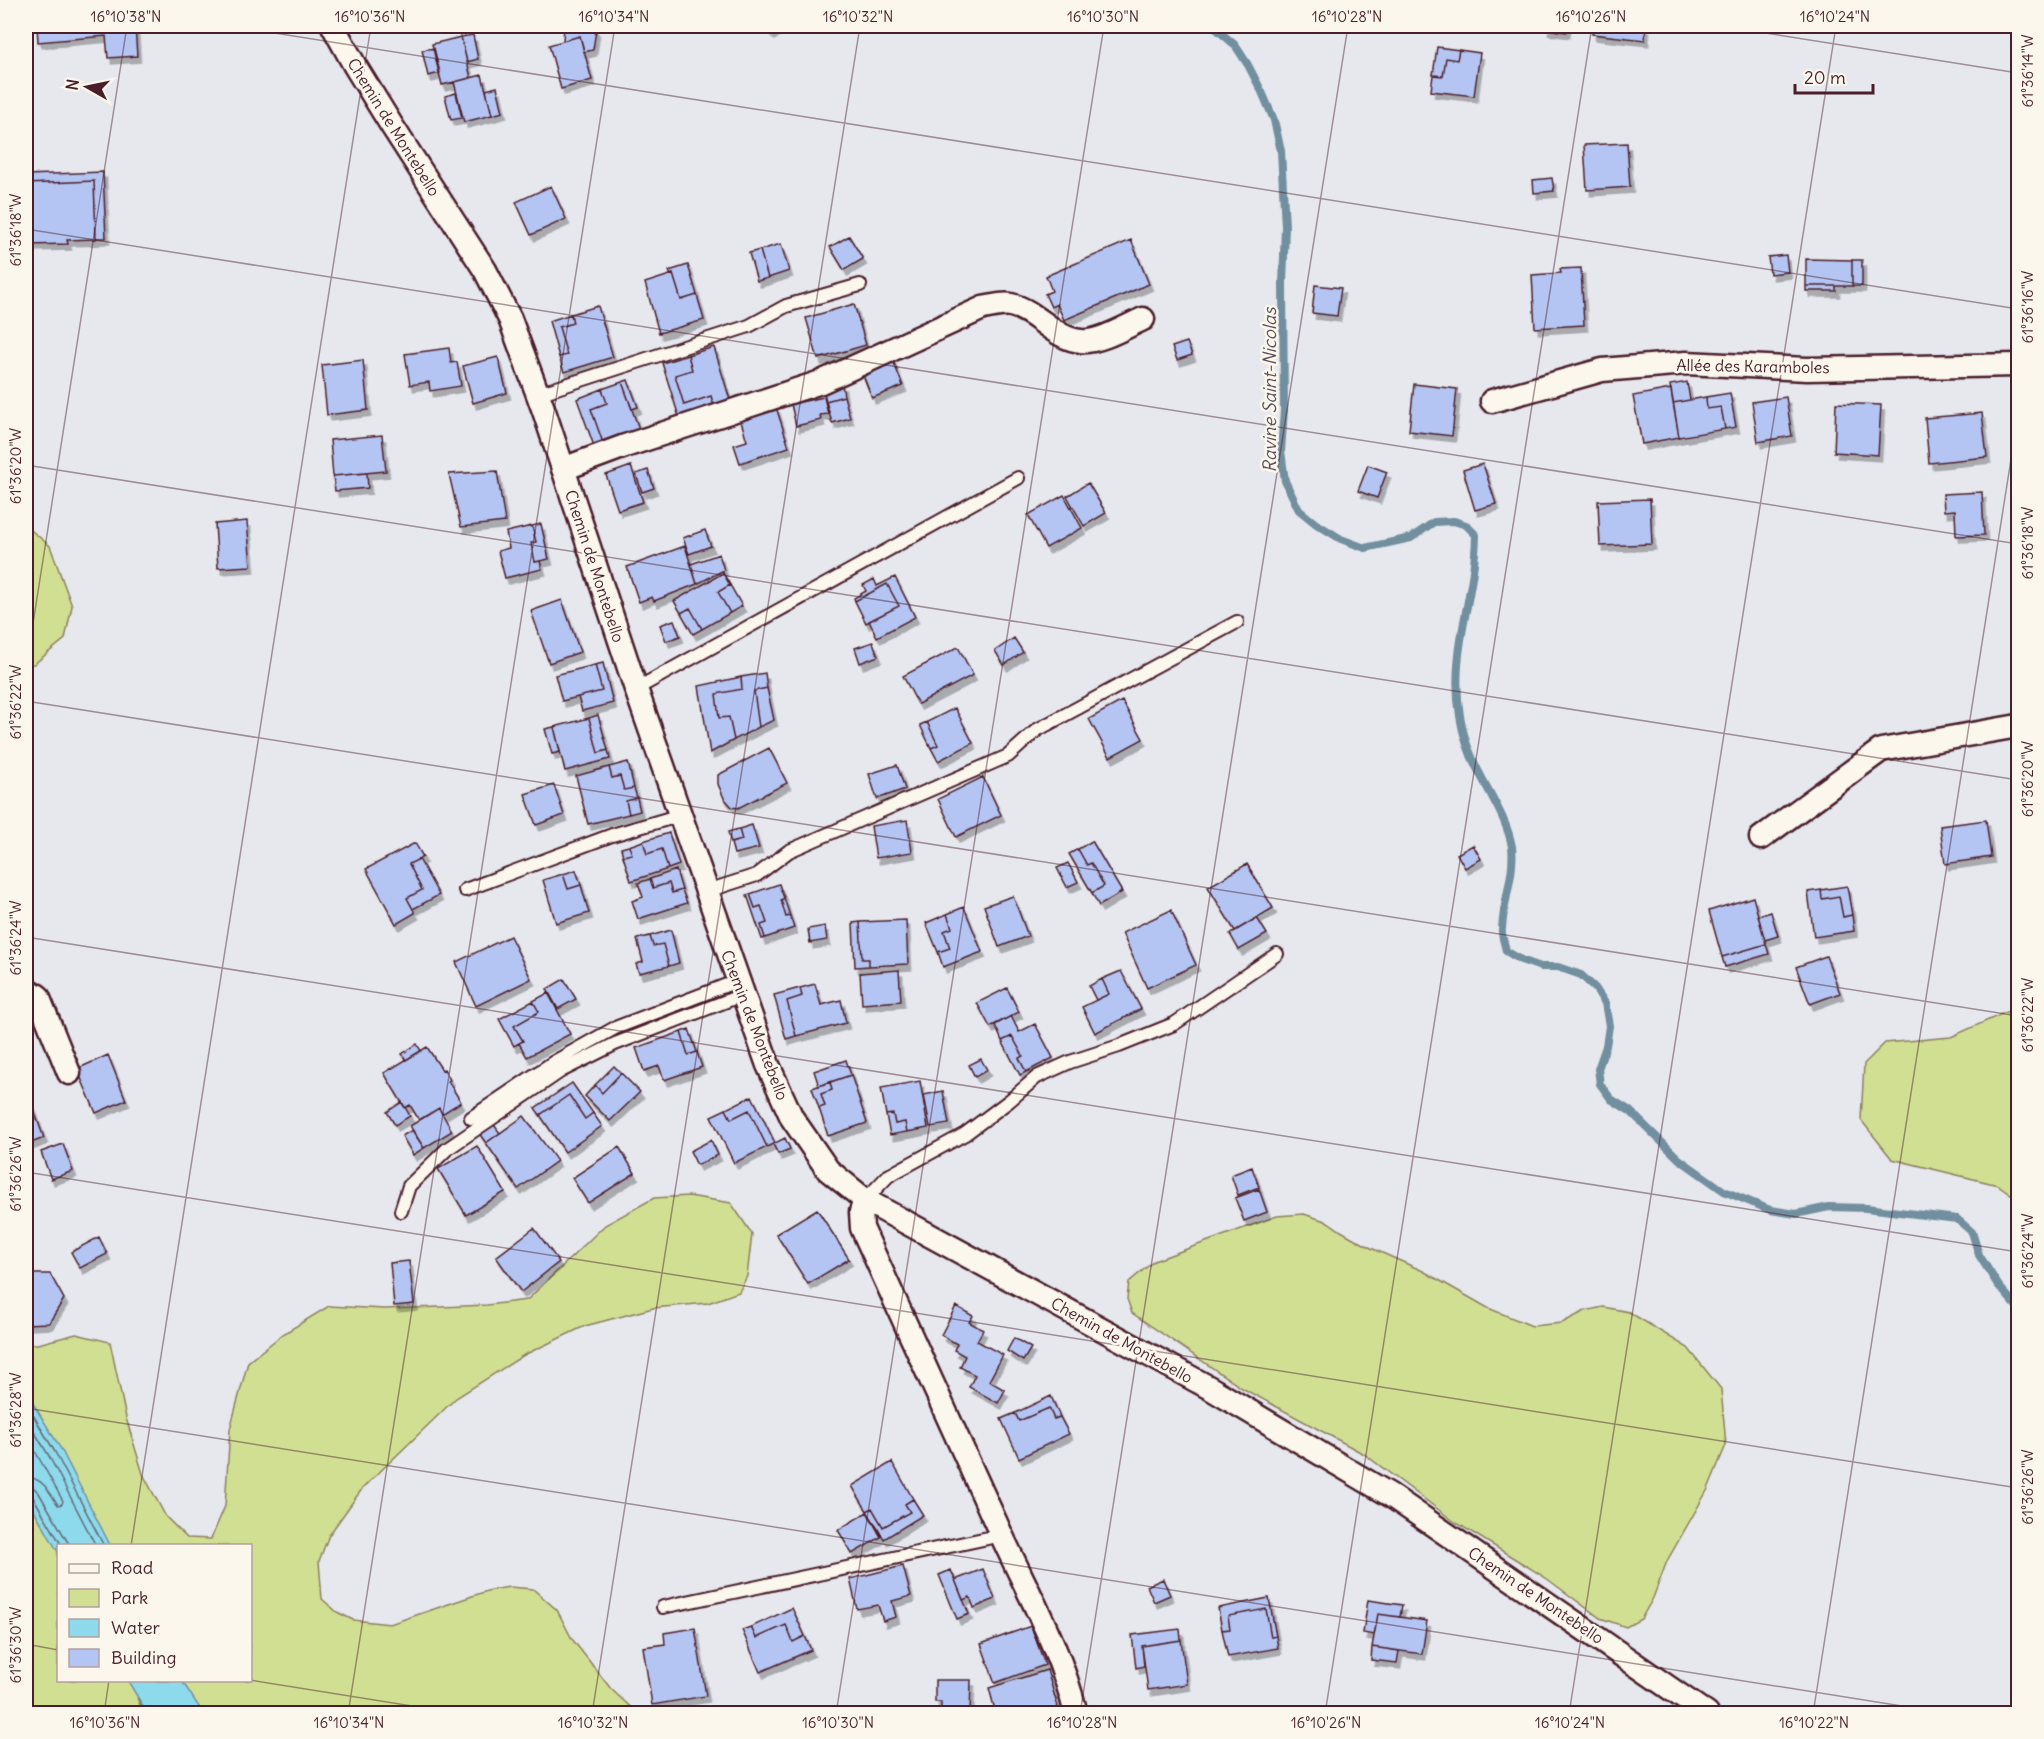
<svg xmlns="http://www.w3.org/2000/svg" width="2044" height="1739" viewBox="0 0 2044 1739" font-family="Delius,sans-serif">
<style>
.green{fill:#d1df93;stroke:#8e7f5f;stroke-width:1.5;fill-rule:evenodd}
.water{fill:#8ddaec;stroke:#728f9f;stroke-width:1.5}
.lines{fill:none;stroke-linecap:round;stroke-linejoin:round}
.shore{stroke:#656a78;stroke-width:1.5}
.stream{stroke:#728f9f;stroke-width:8}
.building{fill:#b4c5f4;stroke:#4a1f2b;stroke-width:1.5;filter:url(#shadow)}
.lane-casing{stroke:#4a1f2b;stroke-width:16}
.street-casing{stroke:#4a1f2b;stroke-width:27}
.lane{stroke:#fbf7ec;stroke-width:12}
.street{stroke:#fbf7ec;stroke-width:22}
.ticks{fill:none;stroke:#4a1f2b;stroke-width:1.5;stroke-opacity:0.45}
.labels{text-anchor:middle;stroke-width:5;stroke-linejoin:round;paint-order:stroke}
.street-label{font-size:16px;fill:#4a1f2b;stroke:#fbf7ec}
.water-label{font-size:18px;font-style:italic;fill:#5b4e5b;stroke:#fbf7ec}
.neatline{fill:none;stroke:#4a1f2b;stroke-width:2}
.ticks-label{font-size:15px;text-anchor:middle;fill:#4a1f2b}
</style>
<defs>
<filter id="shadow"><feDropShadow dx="3.5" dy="6" stdDeviation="0" flood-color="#0004"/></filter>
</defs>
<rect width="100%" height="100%" fill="#e6e8ee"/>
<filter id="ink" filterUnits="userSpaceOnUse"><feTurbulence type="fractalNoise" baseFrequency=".0167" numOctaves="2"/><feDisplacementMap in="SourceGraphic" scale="12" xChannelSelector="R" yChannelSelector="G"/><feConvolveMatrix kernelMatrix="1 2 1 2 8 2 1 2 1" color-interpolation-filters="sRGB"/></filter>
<g filter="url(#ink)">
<path class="green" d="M26,526L50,546L72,606L65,639L34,664L26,665Z
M2015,1008H2018V1199L1998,1185L1892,1159L1861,1120L1864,1064L1885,1043L1951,1037Z
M689,1196L731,1203L752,1234L747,1276L739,1292L708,1303L653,1308L585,1326L524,1355L456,1398L362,1489L329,1535L319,1561L322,1599L337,1612L353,1620L390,1624L487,1591L509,1587L533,1589L557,1610L572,1639L611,1689L637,1713L147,1714L137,1698L143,1713H26V1344H38L76,1334L110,1342L126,1418L143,1474L166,1517L187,1538L211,1539L225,1506L230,1429L248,1362L283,1334L329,1306L384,1309L441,1307L487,1305L527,1300L605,1225L654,1198ZM58,1546H250V1680H58Z
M1304,1214L1328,1222L1341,1231L1371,1248L1423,1271L1488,1308L1532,1326L1562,1323L1585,1311L1603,1307L1629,1312L1688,1348L1721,1389L1726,1445L1708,1489L1667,1561L1653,1598L1641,1619L1626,1627L1600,1618L1546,1578L1455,1522L1364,1454L1242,1388L1132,1313L1127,1299L1129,1282L1154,1261L1277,1216Z"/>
<path class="water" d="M26,1392L61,1449L110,1545L58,1546V1552L26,1496Z
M128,1681H182L203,1713H147Z"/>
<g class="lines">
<path class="shore" d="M26,1403L55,1452L104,1546
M26,1418L49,1456L96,1546
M26,1435L63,1501L62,1504L58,1505C49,1491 43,1478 26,1477
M26,1486L34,1488L39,1493L70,1546
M26,1494L33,1497L62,1546"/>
<path class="stream" d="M1213,26L1235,45L1248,65L1262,92L1274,120L1281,151L1285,227L1283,284L1284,410L1281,451L1285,481L1299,510L1315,523L1341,539L1365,548L1411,538L1434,522L1454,521L1466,525L1476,535C1475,598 1449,651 1460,716C1463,736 1471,758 1481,776C1492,797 1508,823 1512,847C1515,874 1503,902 1502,929C1501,936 1505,944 1506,951L1521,960L1541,967H1558L1581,975L1595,988L1605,1003L1609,1026L1606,1046L1598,1069L1600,1084L1611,1099L1630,1111L1679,1159L1724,1191L1770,1210L1796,1214L1829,1207L1866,1208L1957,1219L1972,1232L1979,1255L1998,1285L2018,1308"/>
</g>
<path class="building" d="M37,26H135L137,56L108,58L106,36L38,42Z
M564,26H593L596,30L593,50L584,52L580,36L563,41Z
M764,26H782L771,34Z
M1545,26H1567L1566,32L1545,29Z
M1592,26H1646L1645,40L1592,34Z
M473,35L478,59L467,62L461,37Z
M580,36L592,80L561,89L549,45Z
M461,37L471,78L442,85L432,44Z
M1437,47L1459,50L1457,60L1446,58L1443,76L1433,75Z
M434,48L440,73L428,76L422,50Z
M1459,50L1480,53L1474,96L1431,91L1433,75L1443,76L1446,58L1457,60Z
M482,75L492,115L464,122L454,82Z
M497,87L503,112L492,115L486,90Z
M456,93L462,118L451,120L445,96Z
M1627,143L1630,187L1587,190L1584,145Z
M103,172L106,238H96L94,181L27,184L26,175Z
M1552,178L1554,191L1534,193L1533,180Z
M94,181L96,239L67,240L68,244L27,245L26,184Z
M551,186L566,219L531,235L516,202Z
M849,236L863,259L844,270L830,247Z
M1131,240L1149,284L1064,320L1057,304L1051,307L1045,294L1052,291L1046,276Z
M781,244L789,271L768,278L760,250Z
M760,250L768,278L757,281L749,253Z
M1786,255L1788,272L1770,274L1768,257Z
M1806,259L1852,260V286H1806Z
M1852,260H1862V286H1852Z
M688,265L697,295L681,300L673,274L671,275L669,271Z
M1581,268L1584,325L1535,328L1532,275L1561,273L1560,269Z
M673,274L681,300L697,295L704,320L659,333L645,283Z
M1315,285L1341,288L1337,316L1312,313Z
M1806,286H1836V291H1806Z
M854,304L866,345L818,359L806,318Z
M598,306L613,357L564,372L559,357L567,355L559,327L573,323L571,314Z
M571,314L573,323L559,327L567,355L559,357L549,321Z
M1187,342L1192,355L1177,360L1172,347Z
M714,347L731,403L715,409L711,396L684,405L675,375L692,370L688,355Z
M449,348L451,363L457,362L461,386L430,391L429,382L410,385L405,354Z
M688,355L692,370L675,375L684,405L711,396L715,409L680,420L662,363Z
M498,357L507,393L473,403L463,366Z
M892,358L903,386L872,398L861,370Z
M363,360L368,410L327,415L322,365Z
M628,380L638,407L632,409L622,382Z
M622,382L639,429L603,443L591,409L607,403L602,389Z
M1687,382L1690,400L1673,403L1670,385Z
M842,384L844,396L826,401L823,389Z
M1414,384L1457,389L1452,436L1409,431Z
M602,389L607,403L591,409L603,443L594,446L577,399Z
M1671,389L1679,437L1642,444L1633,396Z
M1730,393L1736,427L1725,429L1721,407L1707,409L1706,397Z
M844,396L850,418L832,423L826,401Z
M824,397L828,414L820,415L821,420L796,426L791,404Z
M1706,397L1707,409L1721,407L1725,429L1679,437L1673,403Z
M1786,397L1792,436L1758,442L1752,402Z
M1836,403L1881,405L1878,455L1834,452Z
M776,407L789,447L740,463L734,445L747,441L740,418Z
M1982,413L1987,457L1929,463L1925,418Z
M382,435L386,471L333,476L330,440Z
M1483,464L1496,504L1475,510L1463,470Z
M1368,465L1387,472L1377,498L1358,491Z
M631,466L643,502L618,510L606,475Z
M648,470L654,488L642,492L636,474Z
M497,471L505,522L461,527L449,474Z
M367,473L368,488L335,491L333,476Z
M1088,483L1106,513L1084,526L1067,496Z
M1982,492L1984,535L1956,536L1955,510L1944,511L1943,494Z
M1064,495L1082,528L1046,548L1028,515Z
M1650,499L1652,544L1600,546L1598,501Z
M247,521L251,566L218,568L215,524Z
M541,524L549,559L535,562L531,543L536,542L532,526Z
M532,526L536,542L531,543L535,562L540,561L542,569L505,578L498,551L509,548L506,532Z
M705,530L711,546L689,554L683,538Z
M685,546L697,584L654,601L652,597L639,602L627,567Z
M719,554L724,570L697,584L691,564Z
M723,573L730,585L718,592L730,613L702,629L690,608L681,613L674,601Z
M895,577L915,617L877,637L869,621L899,606L887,584L855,601L854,598L866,591L863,585L874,579L877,586Z
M887,584L899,606L866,623L855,601Z
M730,585L742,606L730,613L718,592Z
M562,600L580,652L549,663L531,611Z
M690,608L702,629L693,634L681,613Z
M674,620L680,636L666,641L660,625Z
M1014,638L1023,652L1004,665L995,651Z
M873,642L878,656L860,663L855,648Z
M958,647L973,675L918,704L903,676Z
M603,663L613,703L582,711L578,697L602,691L595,665Z
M595,665L602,691L562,701L555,675Z
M765,673L767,688L754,691L759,727L734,740L729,717L719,718L716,694L742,689L741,677Z
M741,677L742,689L716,694L719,718L729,717L734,740L710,753L699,686Z
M767,688L774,720L759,727L754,691Z
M1122,701L1143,739L1110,757L1089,719Z
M955,708L973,743L938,761L931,748L938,745L927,722Z
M598,715L608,750L598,753L589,718Z
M589,718L598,753L608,750L610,759L565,771L554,727Z
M927,722L938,745L931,748L920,725Z
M554,727L560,752L552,754L545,729Z
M769,748L787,783L738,808L732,807L724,798L718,784V775Z
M628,762L634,788L624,790L620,776L612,778L609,767Z
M897,765L905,789L877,799L869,774Z
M609,767L612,778L620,776L624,790L634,788L637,798L626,801L629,814L588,824L576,776Z
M983,777L1001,815L956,837L938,799Z
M554,785L564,815L536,825L525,794Z
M637,798L640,811L629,814L626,801Z
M907,820L912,852L876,858L871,826Z
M1986,820L1991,857L1945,864L1940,826Z
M752,825L759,848L734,854L731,843L742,840L739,829Z
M739,829L742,840L731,843L728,832Z
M669,833L679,865L668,869L662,849L647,854L643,841Z
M643,841L647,854L662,849L668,869L631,881L623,856L632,854L629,846Z
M1092,841L1122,892L1099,906L1092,893L1104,886L1091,863L1087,865L1078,849Z
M415,843L423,857L409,864L422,890L407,898L415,913L396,924L366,869Z
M1473,845L1481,859L1465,868L1457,854Z
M629,846L632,854L623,856L621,848Z
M1078,849L1087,865L1091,863L1104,886L1092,893L1069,854Z
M419,859L439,895L413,909L407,898L422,890L409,864Z
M1068,863L1078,882L1067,887L1057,868Z
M1247,864L1273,908L1235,931L1208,887Z
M576,870L581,885L568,889L563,874Z
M676,870L682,890L672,893L669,883L653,888L650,879Z
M563,874L568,889L581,885L589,913L556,923L543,880Z
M650,879L653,888L669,883L672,893L682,890L687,903L638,919L632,901L643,897L638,883Z
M779,884L784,898L781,900L786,917L790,916L794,928L765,938L761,925L767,923L761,906L755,908L750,894Z
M1847,886L1852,915L1843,917L1839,896L1822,899L1821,890Z
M1821,890L1822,899L1839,896L1843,917L1852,915L1854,931L1814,937L1808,892Z
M750,894L755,908L761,906L767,923L761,925L765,938L762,939L747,895Z
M1013,896L1028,936L999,947L984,906Z
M1753,897L1766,944L1722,957L1709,911Z
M784,898L790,916L786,917L781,900Z
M964,907L982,952L943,967L938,952L950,948L944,931L952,928L947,914Z
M1171,910L1196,965L1147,988L1122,933Z
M1771,912L1778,936L1765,940L1758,916Z
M947,914L952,928L944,931L950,948L938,952L926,923Z
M1257,918L1267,934L1239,950L1230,934Z
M906,920L908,964L869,966V959H862L860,922Z
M860,922L862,959H869V966L855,967L853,923Z
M825,926L827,940L810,943L808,929Z
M671,930L679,963L669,966L663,944L653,946L650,936Z
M510,936L531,979L476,1006L456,962Z
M650,936L653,946L663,944L669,966L639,973L636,964L643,962L637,939Z
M1766,944L1769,954L1725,967L1722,957Z
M1826,956L1840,993L1810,1004L1796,967Z
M899,970L901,1001L862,1004L860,973Z
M1121,971L1141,1009L1095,1033L1082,1007L1109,994L1102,979Z
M564,979L576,999L558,1009L547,989Z
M1102,979L1109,994L1096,1000L1089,986Z
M815,984L821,1005L841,1000L846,1023L796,1036L787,1001L802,996L800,988Z
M800,988L802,996L787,1001L796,1036L786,1039L774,995Z
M1007,988L1019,1012L990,1027L977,1003Z
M548,993L570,1034L527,1057L519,1043L523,1041L514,1026L539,1012L533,1001Z
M533,1001L539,1012L514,1026L523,1041L514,1046L499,1019Z
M1011,1016L1019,1032L1035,1024L1053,1058L1026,1072L1019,1058L1023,1056L1012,1036L1002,1041L995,1025Z
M689,1029L697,1052L688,1055L681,1032Z
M681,1032L688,1055L697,1052L702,1067L664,1080L659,1066L644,1071L636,1048Z
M1012,1036L1023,1056L1019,1058L1026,1072L1020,1075L1002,1041Z
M417,1044L421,1051L406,1060L402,1054Z
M427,1047L442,1070L444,1069L450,1080L448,1081L461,1102L442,1114L439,1108L419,1120L410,1105L405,1108L384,1073Z
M108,1055L126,1100L96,1113L77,1069Z
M981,1059L987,1070L975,1077L969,1065Z
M846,1060L851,1075L819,1086L814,1071Z
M614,1066L621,1073L602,1093L595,1085Z
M621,1073L640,1092L610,1121L585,1096L595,1085L602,1093Z
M851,1075L867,1123L828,1136L819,1108L825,1106L821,1094L832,1090L830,1082Z
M920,1081L928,1128L907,1132L905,1122L895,1124L893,1114L886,1115L881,1088Z
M830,1082L832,1090L821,1094L825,1106L819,1108L812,1088Z
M572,1083L593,1113L585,1119L569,1095L540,1115L535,1108Z
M943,1091L949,1124L930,1127L924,1095Z
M569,1095L585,1119L593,1113L602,1126L565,1152L540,1115Z
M752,1096L775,1143L767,1147L749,1110L731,1119L726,1109Z
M402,1102L410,1116L395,1125L387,1112Z
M32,1105L44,1138L26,1145V1107Z
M439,1108L452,1131L424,1148L410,1126Z
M726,1109L731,1119L749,1110L767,1147L734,1163L711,1116Z
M893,1114L895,1124L905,1122L907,1132L890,1135L886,1115Z
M524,1116L557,1161L518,1189L486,1143Z
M492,1122L500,1133L486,1143L478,1132Z
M412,1130L424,1148L413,1155L402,1136Z
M785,1138L790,1149L778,1154L773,1144Z
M711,1140L718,1155L697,1165L690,1151Z
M63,1144L73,1171L51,1179L41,1152Z
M477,1146L505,1192L466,1215L438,1169Z
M619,1147L635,1173L588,1203L572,1178Z
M1252,1167L1259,1187L1238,1195L1231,1175Z
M1259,1189L1267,1212L1244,1221L1235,1198Z
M817,1209L849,1259L808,1284L776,1234Z
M534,1228L559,1262L521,1292L496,1257Z
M99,1237L107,1254L80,1268L71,1252Z
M409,1261L414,1304L394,1306L390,1263Z
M26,1274H50L64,1299L49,1323L26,1324Z
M956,1306L973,1316L969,1322L983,1330L977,1341L1003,1355L989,1381L1005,1390L998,1403L969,1387L975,1375L960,1367L965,1356L954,1350L957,1344L941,1335Z
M1014,1338L1031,1348L1023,1361L1007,1351Z
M1051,1396L1060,1417L1054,1419L1049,1408L1019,1421L1015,1413Z
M1049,1408L1054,1419L1060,1417L1069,1434L1019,1458L1001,1419L1015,1413L1019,1421Z
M892,1462L913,1499L905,1504L910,1512L883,1527L872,1508L867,1511L852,1486Z
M913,1499L923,1515L884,1539L867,1511L872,1508L883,1527L910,1512L905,1504Z
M867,1512L881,1537L852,1554L838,1530Z
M903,1566L911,1596L892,1601L896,1617L883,1621L878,1605L857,1609L850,1579Z
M983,1569L995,1599L974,1608L970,1597L963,1600L955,1580Z
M951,1570L969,1614L957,1619L939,1575Z
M1163,1579L1170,1595L1154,1602L1147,1586Z
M1269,1598L1276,1636L1271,1637L1266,1609L1228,1616L1230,1629L1222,1630L1218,1608Z
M1368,1600L1402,1605L1400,1617L1378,1614L1374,1635L1363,1633Z
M792,1608L805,1636L793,1642L786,1625L756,1638L751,1627Z
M1266,1609L1271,1637L1276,1636L1278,1648L1228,1657L1222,1630L1230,1629L1228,1616Z
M1378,1614L1427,1621L1422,1654L1372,1647Z
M786,1625L793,1642L805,1636L811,1650L760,1672L742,1630L751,1627L756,1638Z
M1031,1626L1045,1665L995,1683L981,1644Z
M695,1628L706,1696L652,1705L643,1647L665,1644L664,1633Z
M1180,1629L1181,1640L1142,1646L1144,1666L1136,1668L1132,1635Z
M1181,1640L1187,1684L1148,1690L1142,1646Z
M1372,1647L1399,1651L1397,1663L1371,1660Z
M1047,1670L1059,1711L1049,1714H996L989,1688Z
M935,1680H971L970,1714H941V1702H935Z"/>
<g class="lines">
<defs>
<path id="lane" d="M538,394L749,326L786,306L860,285
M636,689L1018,478
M465,890L612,835L681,815
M707,891L757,875L789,851L1008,756L1037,730L1237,622
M471,1118L554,1062L615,1028L737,981
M865,1200L888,1176L965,1134L1009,1101L1037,1077L1070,1062L1119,1046L1174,1024L1277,954
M401,1211L409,1186L447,1149L561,1071L615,1044L742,995
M663,1607L1002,1535"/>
<path id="street" d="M333,26L355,66L392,126L485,270L510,319L544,411L636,689L768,1065L792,1118L828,1170L865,1200L1210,1388L1390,1495L1707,1714
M1492,401L1602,370L1686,363L1807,369L2018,365
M563,469L625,446L821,382L983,308C991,307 1003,303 1011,305C1037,311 1054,339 1081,341C1099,343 1127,326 1143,319
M1761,838L1881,750L2018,726
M26,989L38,996L69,1073
M865,1200L861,1212L862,1228C909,1330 954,1432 1001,1534C1028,1593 1061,1650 1076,1714"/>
</defs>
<use href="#lane" class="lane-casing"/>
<use href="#street" class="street-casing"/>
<use href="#lane" class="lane"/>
<use href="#street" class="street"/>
</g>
</g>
<path class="ticks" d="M231,26L2018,309M1721,26L2018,73M26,229L2018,544M26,465L2018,780M26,668L127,26M26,701L2018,1016M26,937L2018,1252M26,1172L2018,1488M26,1408L1952,1714M131,1546L371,26M26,1644L58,1650M250,1680L462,1714M104,1714L109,1680M348,1714L615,26M592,1714L860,26M836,1714L1104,26M1080,1714L1348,26M1325,1714L1592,26M1569,1714L1836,26M1813,1714L2018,415"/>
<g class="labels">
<g class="street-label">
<text transform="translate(394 127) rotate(58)" y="6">Chemin de Montebello</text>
<text transform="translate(1753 366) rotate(1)" y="6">Allée des Karamboles</text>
<text transform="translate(595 566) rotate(72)" y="6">Chemin de Montebello</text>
<text transform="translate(755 1025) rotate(69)" y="6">Chemin de Montebello</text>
<text transform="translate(1122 1340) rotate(29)" y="6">Chemin de Montebello</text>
<text transform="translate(1536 1595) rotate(34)" y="6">Chemin de Montebello</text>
</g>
<g class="water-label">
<text transform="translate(1270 390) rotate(-90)" y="6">Ravine Saint-Nicolas</text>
</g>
</g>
<rect width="2044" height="1739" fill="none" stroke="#fbf7ec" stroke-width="66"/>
<rect x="57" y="1544" width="195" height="138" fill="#fbf7ec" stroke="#b4a19f" stroke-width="1.5"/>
<rect x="69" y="1564" width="30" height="9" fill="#fbf7ec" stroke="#b4a19f" stroke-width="1.5"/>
<text x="111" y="1574" font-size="18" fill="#4a1f2b">Road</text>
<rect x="69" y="1589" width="30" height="18" fill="#d1df93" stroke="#b4a19f" stroke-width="1.5"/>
<text x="111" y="1604" font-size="18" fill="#4a1f2b">Park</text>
<rect x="69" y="1619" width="30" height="18" fill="#8ddaec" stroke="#b4a19f" stroke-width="1.5"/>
<text x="111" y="1634" font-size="18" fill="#4a1f2b">Water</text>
<rect x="69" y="1649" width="30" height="18" fill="#b4c5f4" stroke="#b4a19f" stroke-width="1.5"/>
<text x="111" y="1664" font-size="18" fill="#4a1f2b">Building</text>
<g transform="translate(87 87) rotate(279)" stroke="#fbf7ec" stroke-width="4.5" paint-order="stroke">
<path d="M0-4.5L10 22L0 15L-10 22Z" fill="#4a1f2b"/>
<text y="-9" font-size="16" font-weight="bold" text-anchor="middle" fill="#4a1f2b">N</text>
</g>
<path d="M1795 84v9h78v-9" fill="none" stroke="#4a1f2b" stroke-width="3"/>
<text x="1804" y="84" font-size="18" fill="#4a1f2b" stroke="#fbf7ec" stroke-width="4.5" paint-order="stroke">20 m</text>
<rect x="33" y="33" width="1978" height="1673" class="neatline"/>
<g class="ticks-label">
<text x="126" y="22">16°10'38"N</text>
<text x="370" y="22">16°10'36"N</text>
<text x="614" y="22">16°10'34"N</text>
<text x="858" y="22">16°10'32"N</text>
<text x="1103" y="22">16°10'30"N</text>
<text x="1347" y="22">16°10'28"N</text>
<text x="1591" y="22">16°10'26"N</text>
<text x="1835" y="22">16°10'24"N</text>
<text transform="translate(2028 71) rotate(-90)" y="5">61°36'14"W</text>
<text transform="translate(16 230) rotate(-90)" y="5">61°36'18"W</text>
<text transform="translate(2028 307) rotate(-90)" y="5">61°36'16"W</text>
<text transform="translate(16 466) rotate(-90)" y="5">61°36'20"W</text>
<text transform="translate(2028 543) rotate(-90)" y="5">61°36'18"W</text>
<text transform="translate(16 702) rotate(-90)" y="5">61°36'22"W</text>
<text transform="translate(2028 779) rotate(-90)" y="5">61°36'20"W</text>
<text transform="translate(16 938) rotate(-90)" y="5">61°36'24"W</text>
<text transform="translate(2028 1015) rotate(-90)" y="5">61°36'22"W</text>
<text transform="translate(16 1174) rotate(-90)" y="5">61°36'26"W</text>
<text transform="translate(2028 1251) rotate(-90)" y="5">61°36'24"W</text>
<text transform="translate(16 1410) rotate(-90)" y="5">61°36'28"W</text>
<text transform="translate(2028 1487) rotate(-90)" y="5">61°36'26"W</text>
<text transform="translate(16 1645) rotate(-90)" y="5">61°36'30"W</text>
<text x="105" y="1728">16°10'36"N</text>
<text x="349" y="1728">16°10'34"N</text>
<text x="593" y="1728">16°10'32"N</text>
<text x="838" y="1728">16°10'30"N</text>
<text x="1082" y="1728">16°10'28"N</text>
<text x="1326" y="1728">16°10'26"N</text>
<text x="1570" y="1728">16°10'24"N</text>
<text x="1814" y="1728">16°10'22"N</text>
</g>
</svg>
